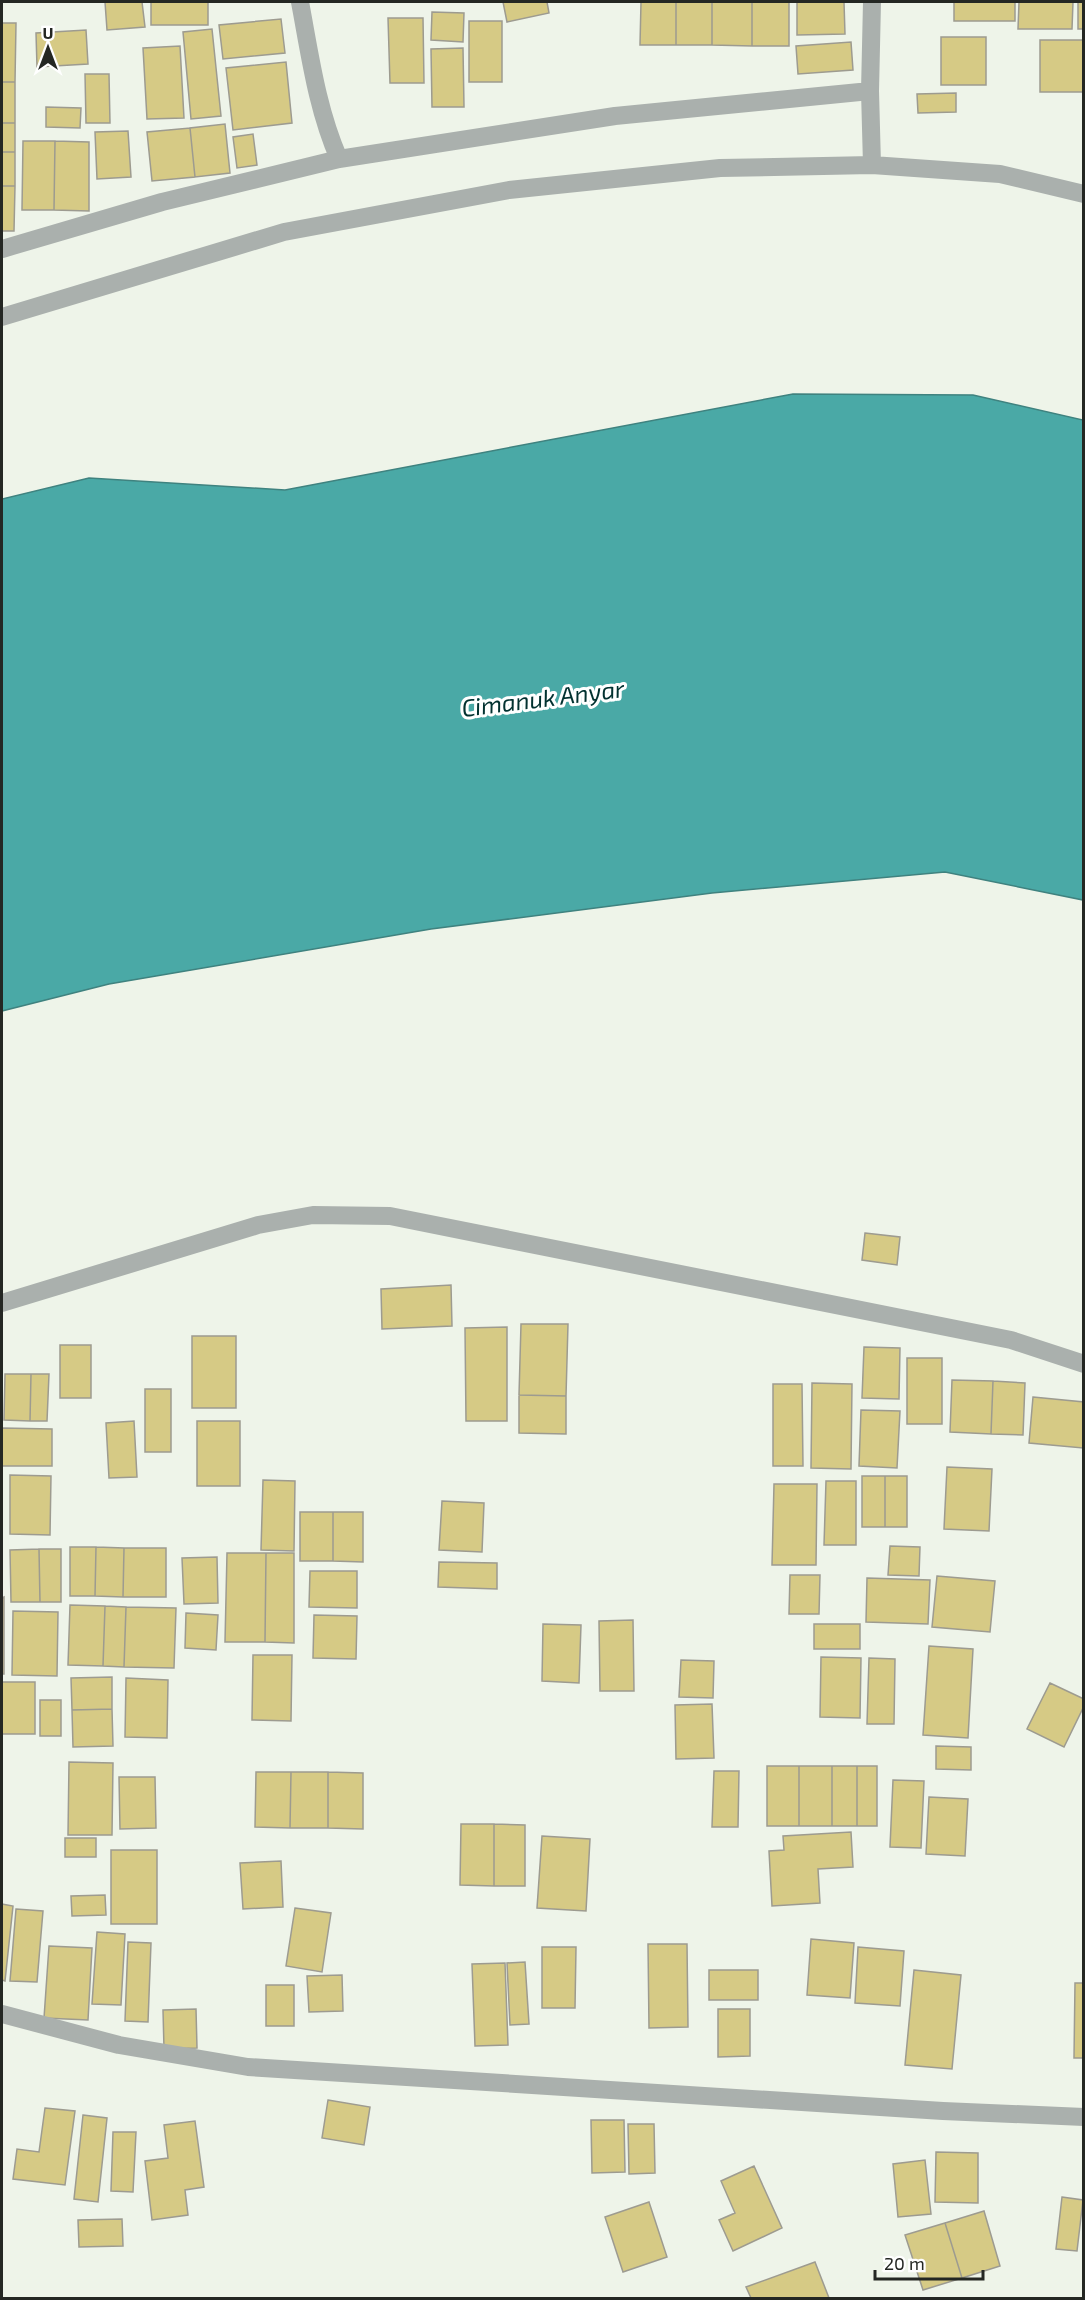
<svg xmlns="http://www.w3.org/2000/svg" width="1085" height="2300" viewBox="0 0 1085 2300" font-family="'Exo 2',sans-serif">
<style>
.water{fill:#4aa9a6;stroke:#3f827f;stroke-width:1.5}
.building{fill:#d6ca85;stroke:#9d9b90;stroke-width:1.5}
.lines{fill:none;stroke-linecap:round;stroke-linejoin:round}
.minor{stroke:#aab0ad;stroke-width:18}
.labels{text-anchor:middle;stroke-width:6;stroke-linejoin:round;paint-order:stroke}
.water-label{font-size:24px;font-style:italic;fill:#023130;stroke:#fff}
</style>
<rect width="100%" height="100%" fill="#eef4e9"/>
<path class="water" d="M793,394L973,395L1083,420V900L945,872L712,893L431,929L109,984L2,1011V499L89,478L285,490Z"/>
<path class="building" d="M105,2H142L145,27L107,30Z
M151,2H208V25H151Z
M503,2H547L549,13L507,22Z
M641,2H676V45H640Z
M676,2H712V45H676Z
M712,2H752V46L712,45Z
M752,2H789V46H752Z
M797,2H844L845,34L797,35Z
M954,2H1015V21H954Z
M1019,2H1073L1072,29H1018Z
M1078,2H1084V29H1078Z
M432,12L464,13L463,42L431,40Z
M388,18H423L424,83H390Z
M281,19L285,53L223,59L219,25Z
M469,21H502V82H469Z
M2,23H16L15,82H2Z
M212,29L221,116L191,119L183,32Z
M86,30L88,64L37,67L36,33Z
M941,37H986V85H941Z
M1040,40H1084V92H1040Z
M851,42L853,70L798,74L796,46Z
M180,46L184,118L147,119L143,48Z
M463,48L464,107H432L431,49Z
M286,62L292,123L233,130L226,68Z
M85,74H109L110,123H86Z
M2,82H15V123H2Z
M956,93V112L918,113L917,94Z
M46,107L81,108L80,128L46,127Z
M2,123H15V152H2Z
M225,124L230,173L195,177L190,128Z
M190,128L195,177L152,181L147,132Z
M128,131L131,177L97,179L95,132Z
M253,134L257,165L237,168L233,137Z
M23,141H55L54,210H22Z
M55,141L89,142V211L54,210Z
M2,152H15V186H2Z
M2,186H15L14,231H2Z
M865,1233L900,1237L897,1265L862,1260Z
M451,1285L452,1326L382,1329L381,1289Z
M521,1324H568L566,1396L519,1395Z
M507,1327V1421H466L465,1328Z
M192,1336H236V1408H192Z
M60,1345H91V1398H60Z
M864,1347L900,1348L899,1399L862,1398Z
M907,1358H942V1424H907Z
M5,1374H31L30,1421L4,1420Z
M31,1374H49L47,1421H30Z
M952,1380L993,1381L991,1434L950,1432Z
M993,1381L1025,1383L1023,1435L991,1434Z
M812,1383L852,1384L851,1469L811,1468Z
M773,1384H802L803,1466H773Z
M145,1389H171V1452H145Z
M519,1395L566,1396V1434L519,1433Z
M1033,1397L1084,1402L1083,1448L1029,1443Z
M861,1410L900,1411L897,1468L859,1466Z
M134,1421L137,1477L109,1478L106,1423Z
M197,1421H240V1486H197Z
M2,1428L52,1429V1466H2Z
M947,1467L992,1469L989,1531L944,1529Z
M10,1475L51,1476L50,1535L10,1534Z
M862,1476H885V1527H862Z
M885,1476H907V1527H885Z
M263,1480L295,1481L294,1551L261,1550Z
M826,1481H856V1545H824Z
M774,1484H817L816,1565H772Z
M442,1501L484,1503L482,1552L439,1550Z
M300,1512H333V1561H300Z
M333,1512H363V1562L333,1561Z
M890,1546L920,1547L919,1576L888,1575Z
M70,1547H96L95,1596H70Z
M96,1547L124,1548L123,1597L95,1596Z
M124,1548H166V1597H123Z
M39,1549L40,1602H11L10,1550Z
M39,1549H61V1602H40Z
M227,1553H266L265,1642H225Z
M266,1553H294V1643L265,1642Z
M217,1557L218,1603L184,1604L182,1558Z
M439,1562L497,1563V1589L438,1587Z
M310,1571H357V1608L309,1607Z
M790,1575H820L819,1614H789Z
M937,1576L995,1581L990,1632L932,1627Z
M867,1578L930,1580L928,1624L866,1622Z
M4,1597V1674H2V1598Z
M70,1605L105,1606L103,1666L68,1665Z
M105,1606L126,1607L124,1667L103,1666Z
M126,1607L176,1608L174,1668L124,1667Z
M13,1611L58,1612L57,1676L12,1675Z
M186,1613L218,1615L216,1650L185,1648Z
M314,1615L357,1616L356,1659L313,1658Z
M633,1620L634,1691H600L599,1621Z
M543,1624L581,1625L579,1683L542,1681Z
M814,1624H860V1649H814Z
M929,1646L973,1649L968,1738L923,1735Z
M253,1655H292L291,1721L252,1720Z
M821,1657L861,1658L860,1718L820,1717Z
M869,1658L895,1659L894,1724H867Z
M681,1660L714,1661L713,1698L679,1697Z
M112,1677V1709L72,1710L71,1678Z
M126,1678L168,1680L167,1738L125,1737Z
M2,1682H35V1734H2Z
M1050,1683L1084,1699V1706L1064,1747L1027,1729Z
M40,1700H61V1736H40Z
M712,1704L714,1758L676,1759L675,1705Z
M112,1709L113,1746L73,1747L72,1710Z
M936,1746L971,1747V1770L936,1769Z
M69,1762L113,1763L112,1835H68Z
M767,1766H799V1826H767Z
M799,1766H832V1826H799Z
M832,1766H857V1826H832Z
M857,1766H877V1826H857Z
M714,1771H739L738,1827H712Z
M256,1772H291L290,1828L255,1827Z
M291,1772H328V1828H290Z
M328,1772L363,1773V1829L328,1828Z
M119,1777H155L156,1828L120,1829Z
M893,1780L924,1781L921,1848L890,1847Z
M929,1797L968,1799L965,1856L926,1854Z
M461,1824H494V1886L460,1885Z
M494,1824L525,1825V1886H494Z
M851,1832L853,1867L818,1869L820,1903L772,1906L769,1851L784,1850L783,1836Z
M542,1836L590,1839L586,1911L537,1908Z
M65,1838H96V1857H65Z
M111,1850H157V1924H111Z
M281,1861L283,1907L243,1909L240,1863Z
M105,1895L106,1915L72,1916L71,1896Z
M2,1904L13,1906L5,1981L2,1980Z
M295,1908L331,1913L322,1972L286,1966Z
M16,1909L43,1911L37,1982L10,1981Z
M97,1932L125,1934L121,2005L92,2004Z
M811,1939L854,1943L850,1998L807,1995Z
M128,1942L151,1943L148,2022L125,2021Z
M648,1944H687L688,2027L649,2028Z
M49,1946L92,1948L88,2020L44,2018Z
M542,1947H576L575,2008H542Z
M858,1947L904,1951L900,2006L855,2003Z
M525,1962L529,2024L510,2025L507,1963Z
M505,1963L508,2045L475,2046L472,1964Z
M709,1970H758V2000H709Z
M914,1970L961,1975L952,2069L905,2065Z
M342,1975L343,2011L309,2012L307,1976Z
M1075,1983H1084V2058H1074Z
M266,1985H294V2026H266Z
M196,2009L197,2048L164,2049L163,2010Z
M718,2009H750V2056L718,2057Z
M328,2100L370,2107L364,2145L322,2138Z
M45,2108L75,2111L65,2185L13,2179L17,2149L39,2152Z
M83,2115L107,2118L98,2202L74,2199Z
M591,2120H624L625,2172L592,2173Z
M195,2121L204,2187L185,2190L188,2215L152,2220L145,2161L168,2158L164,2125Z
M628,2124H654L655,2173L629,2174Z
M113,2132H136L133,2192L111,2191Z
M936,2152L978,2153V2203L935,2202Z
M925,2160L931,2214L898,2217L893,2164Z
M754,2166L782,2228L733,2251L719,2220L735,2213L721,2181Z
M1062,2197L1083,2200L1077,2251L1056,2249Z
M649,2202L667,2257L623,2272L605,2217Z
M984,2211L1000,2266L962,2278L945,2223Z
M122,2219L123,2246L79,2247L78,2220Z
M945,2223L962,2278L923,2290L905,2235Z
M815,2262L829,2298H751L746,2287Z"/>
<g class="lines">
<path class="minor" d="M300,2C310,55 317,109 339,159
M870,91L872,2
M2,249L162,202L339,159L615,116L870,91L872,165L1000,174L1084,194
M2,317L284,232L509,190L720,168L872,165
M2,1303L258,1225L313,1215L390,1216L1011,1340L1084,1364
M2,2014L119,2045L248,2067L943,2111L1084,2117"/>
</g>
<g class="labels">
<g class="water-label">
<text transform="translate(543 699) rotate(-7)" y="8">Cimanuk Anyar</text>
</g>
</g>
<rect width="1085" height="2300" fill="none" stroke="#242723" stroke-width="6"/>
<g transform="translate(48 48)" stroke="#ffffff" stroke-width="4.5" paint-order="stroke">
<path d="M0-4.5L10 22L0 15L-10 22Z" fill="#242723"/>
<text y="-9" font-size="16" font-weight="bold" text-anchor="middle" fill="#242723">U</text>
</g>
<path d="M875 2270v9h108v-9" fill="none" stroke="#242723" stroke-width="3"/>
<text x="884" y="2270" font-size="18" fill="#242723" stroke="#ffffff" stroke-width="4.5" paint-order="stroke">20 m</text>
</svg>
